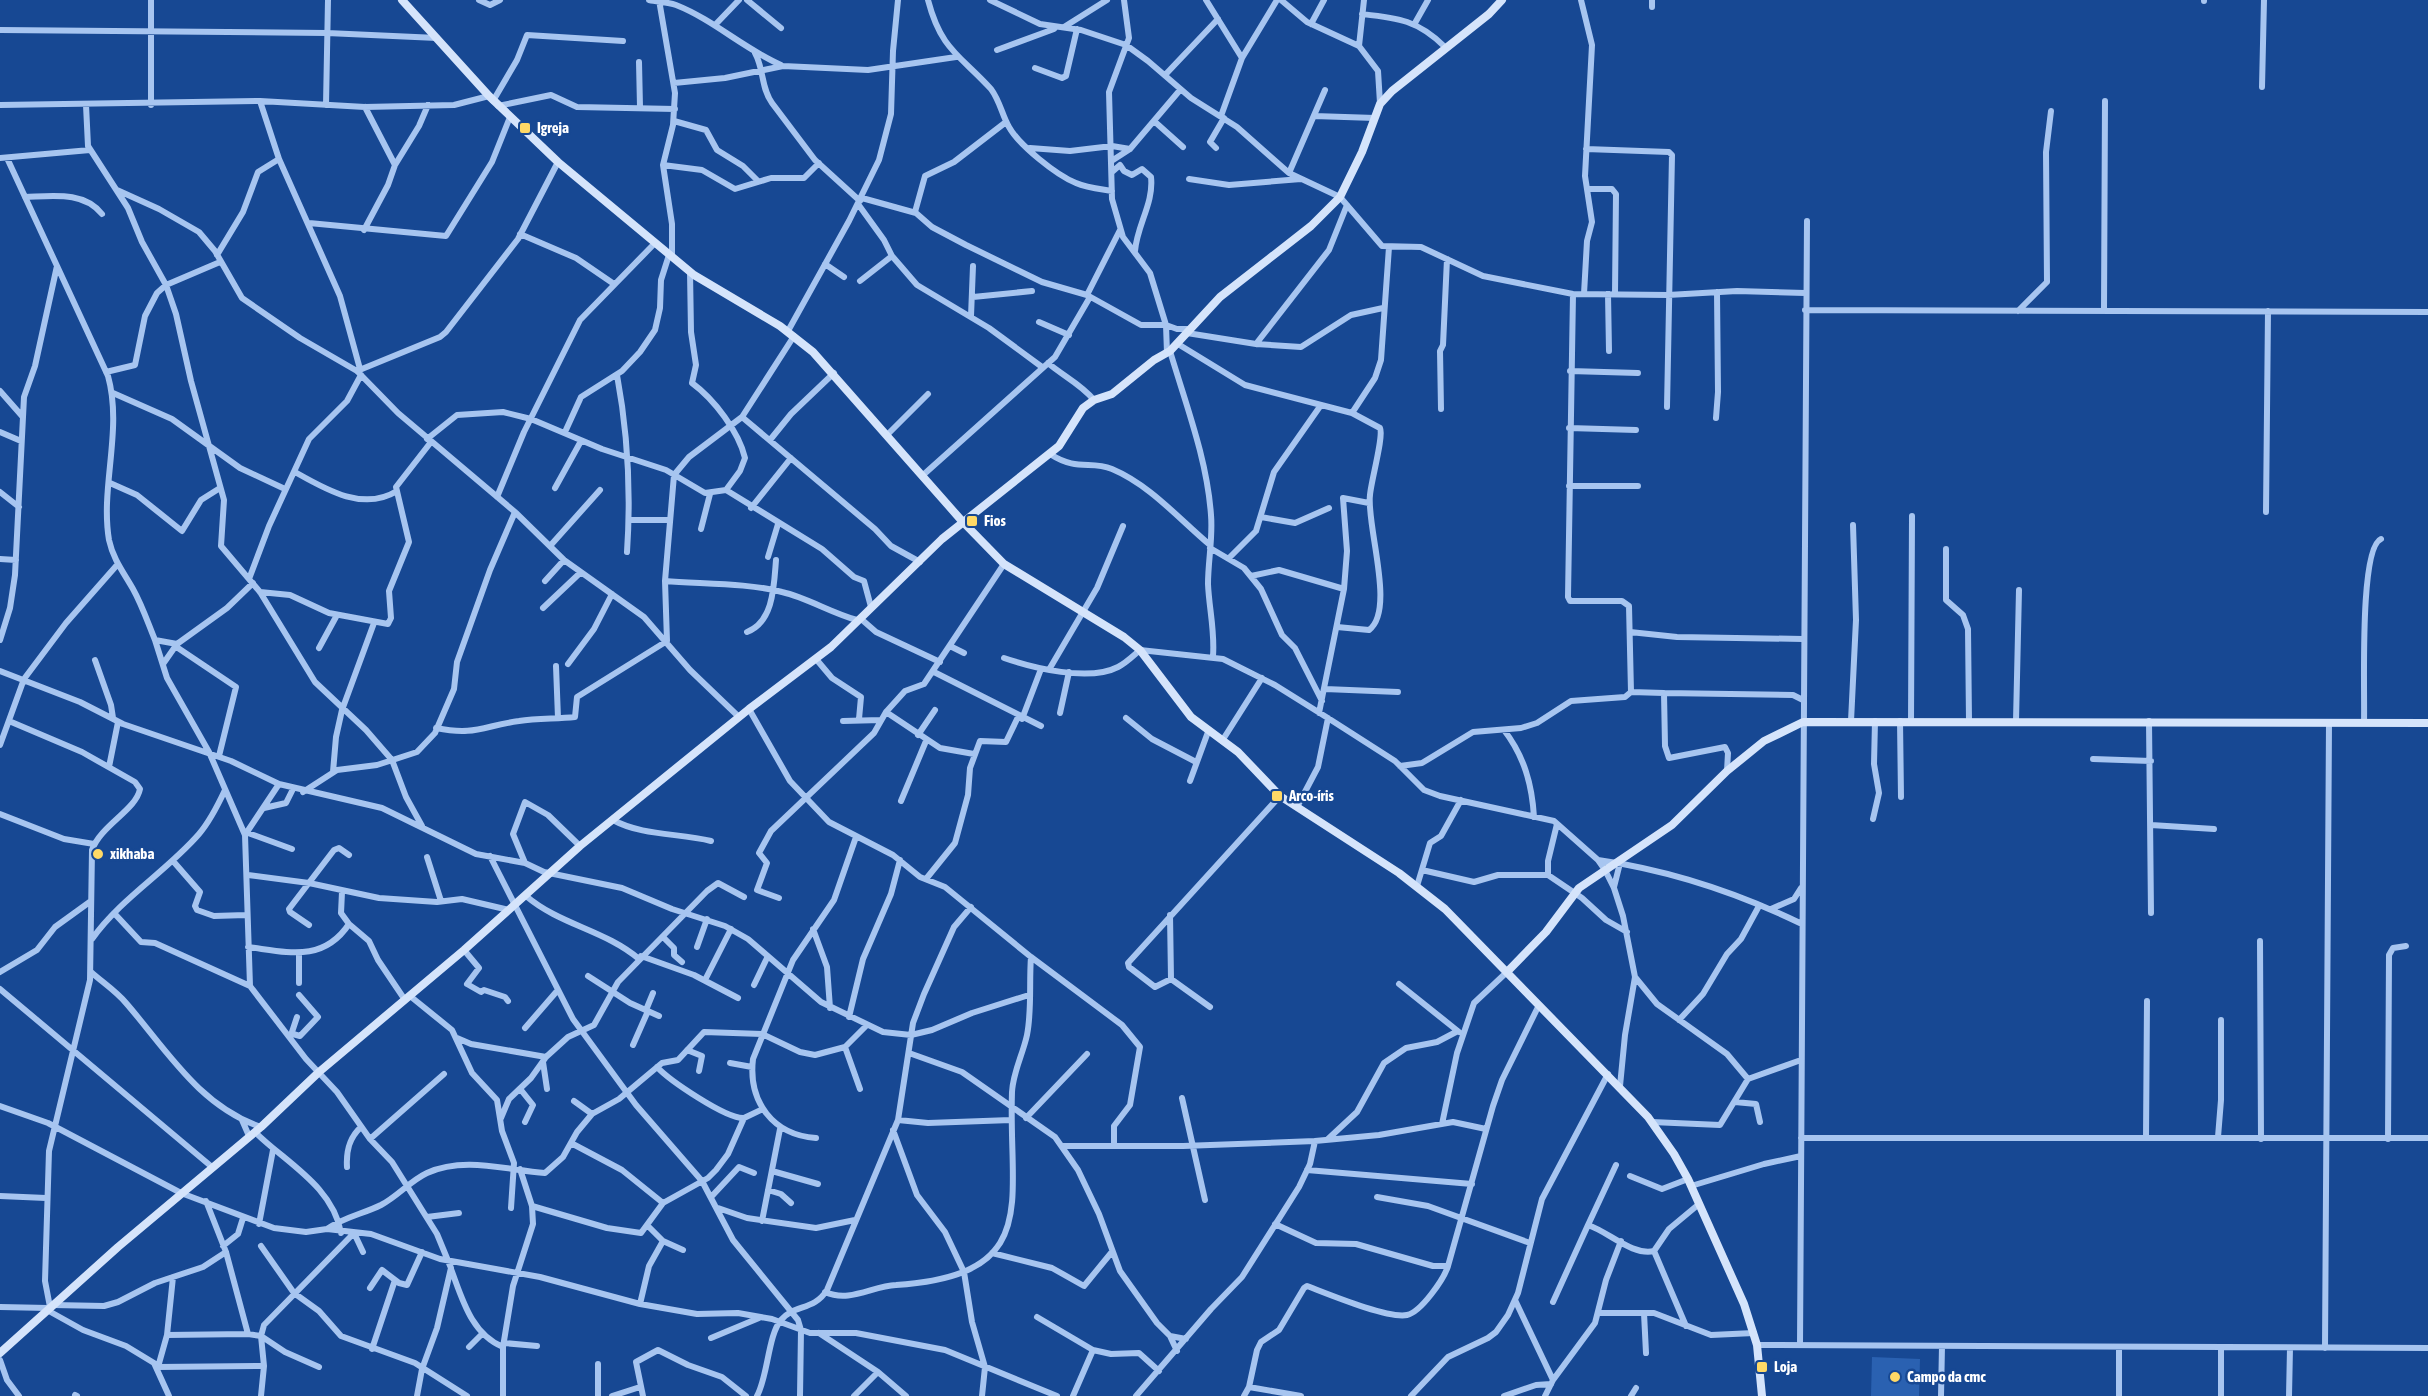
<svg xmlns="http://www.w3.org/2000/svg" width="2428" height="1396" viewBox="0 0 2428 1396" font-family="'Asap Condensed',sans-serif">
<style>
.green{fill:#2a61b1}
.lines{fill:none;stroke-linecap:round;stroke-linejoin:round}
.street{stroke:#a7c5f0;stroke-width:6}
.secondary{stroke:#d5e4fb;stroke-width:8}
.poi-dot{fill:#ffd966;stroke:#174893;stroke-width:2}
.labels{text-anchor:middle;stroke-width:5;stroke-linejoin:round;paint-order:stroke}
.poi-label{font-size:15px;font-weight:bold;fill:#fff;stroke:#174893;text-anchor:start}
</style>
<rect width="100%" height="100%" fill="#174893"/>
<path class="green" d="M1872,1357L1920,1359L1919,1396H1871Z"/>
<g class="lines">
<path class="street" d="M479,0L490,5L500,0
M649,0C658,2 668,2 676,5C714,20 744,49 781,65
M659,0L675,93L673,125L663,165L672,224V257
M747,0L781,28
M928,0C941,50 960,55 991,89C1000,101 1002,115 1009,127C1019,145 1056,175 1076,183C1087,188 1100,189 1112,191
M990,0L1040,24L1081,30L1126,45L1148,61L1191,98L1237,127L1289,173L1340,197L1382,246L1421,247L1483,276L1573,294L1668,295L1737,291L1805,293
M1124,0L1129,38L1109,92L1112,199L1123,237L1150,273L1166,325L1167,353
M1206,0L1242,58
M1281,0L1307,22L1359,46L1378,71L1380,103
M1581,0L1592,45L1585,176L1592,222L1587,241L1584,294
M2204,1V0
M1652,7V0
M1362,14C1398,18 1418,20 1445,47
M1415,23L1428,0
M1311,24L1324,0
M715,25L739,0
M1064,27L1107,0
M0,30L327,33L437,38
M1359,46L1364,0
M997,50L1054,29
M755,53C764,69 761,88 772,103L815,160L860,201
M639,62L640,107
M1035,68L1062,78L1066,76L1077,29
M1165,75L1218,19
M674,83L725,78L783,66L868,70L956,57
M2262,87L2264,0
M260,101L279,159L340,296L360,369
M493,101L517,60L527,35L623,41
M0,105L260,101L365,107L454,105L489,96
M86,105L88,146L128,208L142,242L166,285L176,314L191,381L224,500L221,546L260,592L315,682L366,730L392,760L406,797L422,826
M151,105V0
M326,105L328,0
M498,106L551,95L577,107L675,109
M365,107L395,165
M1221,116L1242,58L1277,0
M1314,116L1375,118
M674,121L706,130L717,150L743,166L758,181
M1154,121L1183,147
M1030,148L1070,151L1112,146L1130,149
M1216,148L1210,142L1224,118
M1586,149L1669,152L1672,155L1667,407
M0,158L90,150
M7,158L108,376C123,430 100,487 109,540C113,559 124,573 133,589C142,605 148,623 155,640L177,644
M1113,160L1130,149L1180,90
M663,165L702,170L735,189L771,178H804L819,163
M1112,172L1120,165L1124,171L1132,175L1142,169L1151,177C1154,203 1137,225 1135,251
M1289,173L1325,90
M1189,179L1229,185L1301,179
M1587,189H1612L1616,194L1615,294
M117,190L159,209L199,232L215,251L242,298L300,338L357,371L398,413L515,512L564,560L644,617L690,670L739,717
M25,197C53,196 84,191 102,214
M862,198L916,213L932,227L966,245L1042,282L1087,295L1141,325H1166L1177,329H1190
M858,204L884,240L892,256L917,285L989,328L1042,367
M915,212L925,176L954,162L1006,122
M309,223L446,236L492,162L510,117
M364,230L388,185L395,165L419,126L428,105
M520,234L576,258L614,284
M217,255L243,212L258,172L279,159
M825,264L844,277
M860,281L892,256
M1573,294L1568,597L1570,601H1622L1629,606L1631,692
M1608,294L1609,351
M1087,295L1120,230
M973,297L1032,291
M1805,310L2428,312
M2018,311L2047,282L2046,152L2051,111
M2104,311L2105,101
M971,316L973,266
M1039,322L1069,335
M788,331L849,221L879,160L891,114L893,51L898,0
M1187,333L1256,344L1301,347L1351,315L1383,308
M1178,344L1245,385L1352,413L1380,428C1384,436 1371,481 1370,495C1366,525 1396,610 1369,630L1337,627
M1256,344L1329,250L1347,205
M1170,351C1186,405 1207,459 1211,515C1213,538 1208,561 1208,584C1209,608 1215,631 1213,656
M1048,363C1063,376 1081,384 1094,400
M357,371L440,337L446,332L518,239L558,162
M1570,371L1638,373
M106,372L135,365L145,316L157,293L166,285L220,262
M617,375C628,434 631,493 627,552
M0,391L22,416
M113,393L172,419L240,468L285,489
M1441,409L1440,351L1443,345L1447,259
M1352,413L1375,378L1381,360L1389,247
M742,417L875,529L891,546L920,562
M1716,418L1718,392L1717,292
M1569,428L1636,430
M0,432L21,441
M565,432L581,397L622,371L640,352L655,330L660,308L661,280L669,255
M887,435L928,394
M427,439L457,415L503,412L531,419L602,449L666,470L705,493L726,490L740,471L745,458C739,432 714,399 692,383L696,365L691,332L690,272
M770,440L791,414L834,373
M1050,454C1078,472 1090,460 1112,469C1150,485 1179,519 1210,545
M295,472C325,489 363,512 397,491
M922,476L1055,357L1090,297
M110,483L137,495L182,531L201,500L220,488
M1569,486H1638
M555,488L581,441
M726,490L822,549L854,577L864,581L871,607
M0,492L19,507
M497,497L524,432L580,320L655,243
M751,508L791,458
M2266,512L2268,311
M1261,517L1295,523L1329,508
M629,520H669
M701,529L710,494
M550,546L600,490
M1210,548L1244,568L1261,589L1282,635L1295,648L1322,701
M1946,549V600L1963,615L1968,629L1969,721
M768,557L778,524
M1229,558L1256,531L1274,472L1321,405
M0,559L16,560
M1251,576L1279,570L1344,589
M249,579L269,526L309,439L347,401L361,375
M545,581L564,560
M665,581C701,584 749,583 782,592C808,598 831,613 857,620
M260,592L290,595L329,613L388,624L391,618L389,591L409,542L396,487L431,442
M543,608L580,573
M860,618L876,632L940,662
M747,632C774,622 774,584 776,560
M1630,632L1677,637L1803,639
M0,640L10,608L15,575L24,397L35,366L57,266
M155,640L167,678L209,752L245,835L250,986L306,1059L337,1092L370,1139L392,1162L437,1234L451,1268L437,1328L422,1369L417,1396
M175,646L236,687L219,756
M950,646L964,653
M319,648L337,615
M1004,658C1033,668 1089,682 1118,667C1126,663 1133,656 1140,650L1223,659L1275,685L1331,720L1395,761L1424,790L1440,796L1554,821L1598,860L1605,870L1614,888L1623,916L1635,977L1625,1035L1620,1086
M816,659L832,678L861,697L859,719
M95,660L111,705L113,718
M163,664L177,644L227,608L253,583
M568,664L594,629L612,594
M556,666L558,718
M1050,668L1097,588L1123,526
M0,671L80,702L123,724L231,761L279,784L382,808L476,854L525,863L544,872L622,888L672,909L725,926L748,939L821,1002L883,1032L911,1035L932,1030L972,1013L1029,995
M934,672L1041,726
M1325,689L1398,692
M1664,693L1793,695L1803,700
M749,709L790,781L829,822L893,855L920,877L945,887L1031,957L1122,1025L1140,1047L1130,1105L1114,1126V1146
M886,712L940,748L974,754
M1060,713L1069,672
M1319,713L1344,589L1347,551L1343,498L1369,503
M1126,718L1152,739L1196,762
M1022,719L1041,669
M9,721L82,752L135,782L140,789C136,810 101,825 92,850L90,980L49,1151L45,1281L50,1307
M843,721L881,720
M1851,721L1856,620L1853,525
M1900,721L1901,797
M1911,721L1912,516
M2016,721L2019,590
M2149,721L2151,913
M2364,722C2365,694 2359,548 2381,539
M436,728C475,736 483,726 519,721C537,718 556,719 575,717L577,697L667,641L665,581L674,475L689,457L742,417L794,336
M1504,730C1524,756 1532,784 1534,817
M918,735L935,710
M1222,741L1262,678
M0,745L24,679L66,623L117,565
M2093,759L2151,761
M1400,766L1422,763L1473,732L1521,728L1537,723L1571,701L1625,697L1631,692L1664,693L1665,746L1669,758L1725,747L1728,753L1727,771
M109,767L118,722
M333,772L336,737L342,710L374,623
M1190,781L1208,732
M303,792L337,770L377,765L417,752L435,733L454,689L457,662L490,570L515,512
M901,801L926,741
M1297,807L1318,767L1328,718
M264,808L286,803L293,789
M0,814L64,839L94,844
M1873,819L1879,793L1874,764L1875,721
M613,820C642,836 680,833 711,841
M2151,825L2214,829
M248,833L292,849
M245,835L279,784
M490,856L573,1019L636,1105L702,1181L733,1240L798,1320L801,1330L800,1396
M427,857L441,901
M1598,860C1668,870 1738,893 1802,924
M173,861L200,892L195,906L197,910L214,916L246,915
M525,863L513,834L525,802L548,815L580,846
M1422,870L1474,882L1498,875H1548L1582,898L1606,920L1627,932
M248,875L309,883L379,898L437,902L462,899L509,910
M1548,875V861L1557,824
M926,879L955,843L968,795L970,768L980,741L1006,742L1018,717
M1417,886L1430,843L1441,836L1461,800
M1614,887L1620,863
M342,892L341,913L349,924L369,941L378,960L405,1000
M526,896C560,925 605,930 639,959
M779,898L757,890L767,863L759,853L771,831L874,733L886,712L905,691L924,684L1004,564
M1771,909L1794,899L1801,888
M114,913L141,942L155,943L250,986
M1170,915L1171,979
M309,925L290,912L289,909L334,850L339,848L349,855
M813,929L827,967L830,1008
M663,937L674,948V955L682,962
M92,939C121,898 166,872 199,834C210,821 218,805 225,790
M2260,941L2261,1139
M248,947C287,952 323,963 349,924
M697,947L707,919
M464,950L479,968L467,984L481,992L484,990L505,997L508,1001
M299,954V983
M641,956L694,975L738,998
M0,972L37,950L55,927L91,901
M91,972C102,982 116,991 126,1003C166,1049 199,1106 261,1127
M588,976L630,1003L659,1016
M1635,977L1657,1004L1727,1054L1748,1079
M705,980L731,929
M1399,984L1459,1032
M754,985L767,958
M0,989L212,1167
M410,996L452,1030L472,1073L497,1100L502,1131L514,1163L511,1208
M1210,1007L1171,979L1155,987L1129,967L1128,963L1280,796
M646,1010L653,993
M849,1017L863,959L891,894L900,860
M1679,1020L1703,994L1727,954L1741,939L1759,906
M525,1028L557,991
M293,1034L300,1036L318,1017L299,995
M291,1035L297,1017
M457,1038L471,1044L546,1057
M633,1045L648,1011
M845,1047L860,1089
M687,1050L702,1056L699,1071
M909,1053L962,1072L1055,1137L1078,1170L1099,1214L1120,1271L1157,1323L1170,1336L1177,1351
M543,1062L547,1089
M730,1063L752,1067
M657,1067C669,1080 726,1119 744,1118
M521,1090L533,1105L525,1122
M1182,1098L1205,1200
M574,1101L592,1114
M1735,1102L1756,1104L1760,1122
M0,1106L48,1123L181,1193L274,1228L306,1232L327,1229L371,1234L440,1259L540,1277L640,1304L697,1314L738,1313L772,1319L810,1333H856L945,1350L1057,1396
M501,1118L509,1099L531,1078L546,1057L568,1037L594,1025L618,982L707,891L718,883L744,897
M1026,1118L1087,1054
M242,1120L249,1136
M898,1120L928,1123L1011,1120
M1652,1122L1720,1125L1748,1079L1801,1060
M1442,1124L1457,1053L1474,1003L1508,971
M893,1130L917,1195L945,1232L964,1272L972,1322L985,1367L982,1396
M255,1132C285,1162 333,1186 341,1233
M2218,1137L2221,1100V1020
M816,1138C773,1135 748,1102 753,1059L793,960L834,900L856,837
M1801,1138H2428
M2146,1138L2147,1001
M370,1139L444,1074
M1328,1139L1357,1112L1384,1063L1406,1048L1437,1042L1456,1032
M2388,1139L2389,955L2393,948L2406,946
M571,1143L622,1170L663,1203
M1062,1146H1183L1315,1141L1379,1135L1453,1122L1486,1129
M347,1167C346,1151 349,1138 361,1127
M1307,1170L1472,1184
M772,1171L818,1184
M1630,1176L1662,1189L1688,1179
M1691,1186L1764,1164L1801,1156
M768,1190L781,1194L791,1203
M0,1196L46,1198
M712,1196L739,1167L754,1173
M1377,1197L1428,1206L1530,1243
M206,1201L226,1252L248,1334L261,1336L285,1352L319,1367
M532,1206L607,1228L641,1233L663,1203L708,1178L716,1170L728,1154L744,1118L763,1109
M718,1208L747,1218L816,1228L855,1220
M427,1217L459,1213
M762,1221L780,1129
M259,1224L273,1150
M1275,1224L1316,1243L1356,1244L1433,1266H1448L1493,1106L1502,1080L1539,1005
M1588,1225L1616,1165
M648,1226L663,1241L683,1250
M327,1229C344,1217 363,1214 381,1205C398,1196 410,1181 427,1173C464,1156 506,1170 545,1173L563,1157L577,1132L592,1114L619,1099L662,1063L678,1060L704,1032L762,1034L800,1052L815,1055L845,1047L867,1025
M223,1246L238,1234L243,1218
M261,1246L294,1293L319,1311L341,1336L415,1363L467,1396
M992,1253L1052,1268L1084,1286L1111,1253
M451,1269C462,1298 471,1334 503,1347
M370,1288L382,1270L399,1283L407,1285L422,1252
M825,1292C850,1303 872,1286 896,1285C1043,1275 1008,1202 1012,1092C1013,1072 1023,1054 1027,1035C1032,1010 1029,982 1031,957
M1515,1300L1553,1380
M1553,1302L1588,1225C1609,1232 1632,1256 1654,1251
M640,1304L649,1266L663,1241
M53,1305L104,1306L118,1302L155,1283L203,1267L226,1252
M0,1307L48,1308
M47,1310L83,1330L126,1346L154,1363L169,1396
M1600,1313H1654L1711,1335L1754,1333
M1644,1313L1646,1353
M1037,1317L1093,1350L1111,1354L1139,1353L1159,1371
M1686,1326L1654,1251L1669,1229L1699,1204
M819,1333L878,1372L906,1396
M167,1335L248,1334
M1170,1336L1186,1339
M711,1338L759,1318
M504,1343L537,1346
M1757,1345L2428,1348
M1800,1345L1807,221
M469,1347L483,1333
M2119,1347V1396
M2325,1348L2329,723
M372,1349L395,1280
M0,1360L7,1380L19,1396
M158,1367L264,1366
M158,1367L167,1335L173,1277
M1249,1387L1257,1350L1261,1342L1279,1330L1304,1288L1307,1286C1328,1294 1388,1319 1407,1315C1421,1312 1444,1279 1448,1266
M75,1395L77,1396
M261,1396L264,1366L261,1336L264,1325L354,1233L363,1252
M503,1396V1347L513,1286L533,1224L532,1206L520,1169
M598,1396V1364
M612,1396L640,1387
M643,1396L636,1362L658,1350L688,1365L722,1377L746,1396
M757,1396C768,1376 768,1335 781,1320C794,1304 814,1311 827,1290L898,1120L913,1023L924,994L954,927L971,907
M854,1396L878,1372
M1073,1396L1093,1350
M1136,1396L1211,1309L1242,1277L1299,1187L1310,1164L1315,1141
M1244,1396L1249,1387L1301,1396
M1411,1396L1448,1357L1488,1338L1496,1332L1508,1315L1518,1293L1542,1199L1608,1074
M1504,1396L1536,1385L1551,1384
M1545,1396L1553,1380L1595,1323L1606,1280L1621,1241
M1631,1396L1636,1388
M1941,1396L1942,1346
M2221,1396V1347
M2289,1396L2290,1348"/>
<path class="secondary" d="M402,0L489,96L558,162L694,275L780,326L813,352L962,521L1004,564L1124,637L1140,650L1191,717L1238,752L1280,796L1399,873L1445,909L1648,1117L1674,1154L1688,1179L1744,1304L1757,1345L1762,1396
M1508,971L1546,932L1579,888L1672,825L1727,771L1764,741L1803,722L2428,723
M0,1353L118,1247L261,1127L319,1072L464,950L580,846L749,709L831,647L942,539L1059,446L1083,408L1094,400L1112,394L1154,360L1170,351L1220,297L1311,226L1340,197L1362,152L1380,104L1392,91L1489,14L1502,0"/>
</g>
<g class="poi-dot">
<rect x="519" y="122" width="12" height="12" rx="3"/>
<rect x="966" y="515" width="12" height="12" rx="3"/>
<rect x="1271" y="790" width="12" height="12" rx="3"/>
<circle cx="98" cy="854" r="6"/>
<rect x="1756" y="1361" width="12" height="12" rx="3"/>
<circle cx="1895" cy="1377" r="6"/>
</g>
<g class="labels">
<g class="poi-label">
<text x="537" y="133">Igreja</text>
<text x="984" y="526">Fios</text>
<text x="1289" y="801">Arco-íris</text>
<text x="110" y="859">xikhaba</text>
<text x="1774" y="1372">Loja</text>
<text x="1907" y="1382">Campo da cmc</text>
</g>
</g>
</svg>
